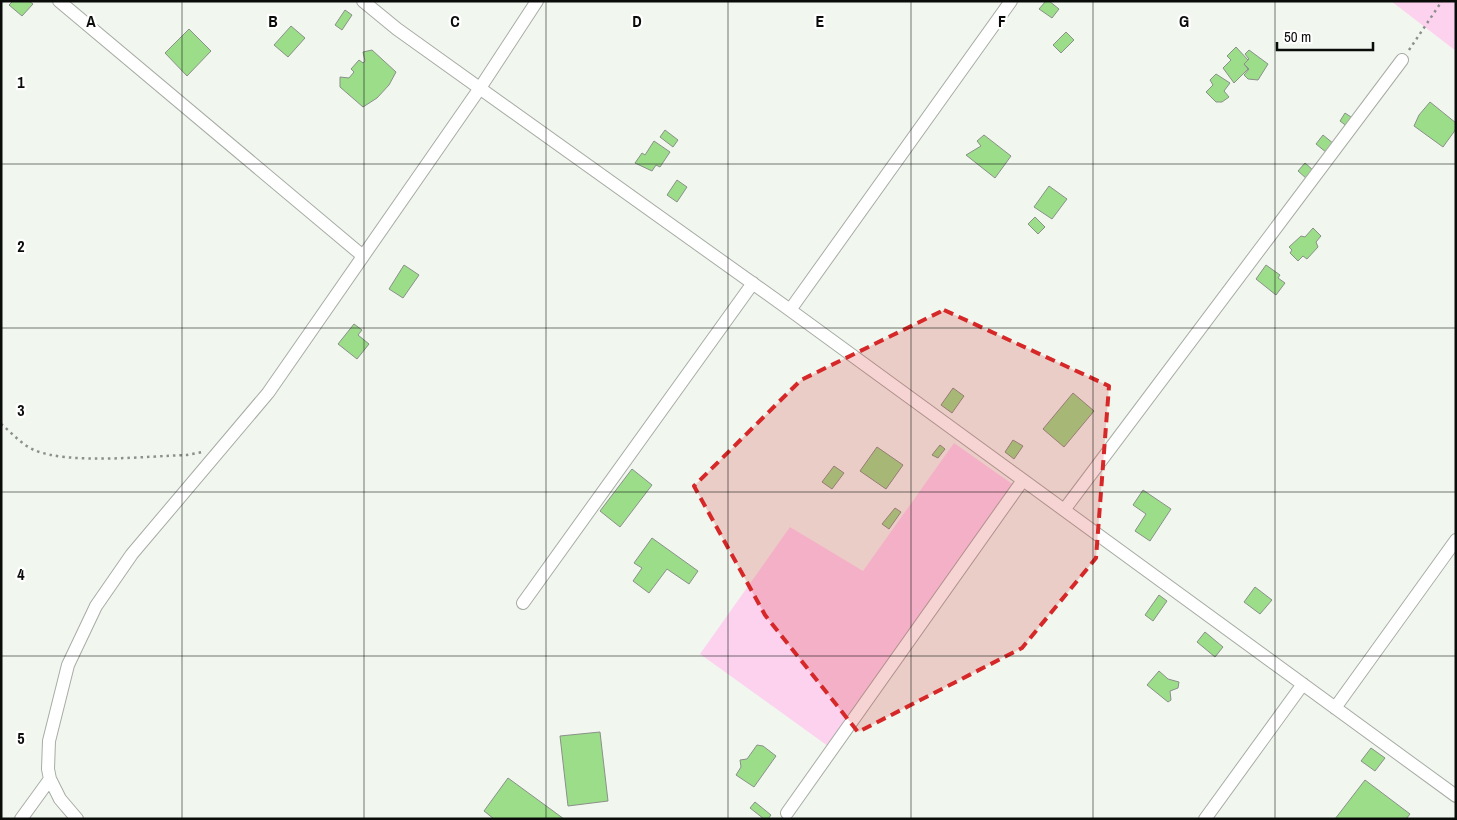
<svg xmlns="http://www.w3.org/2000/svg" width="1457" height="820" viewBox="0 0 1457 820" font-family="'Archivo Narrow',sans-serif">
<style>
.green{fill:#fcd2ef}
.building{fill:#9cdd8a;stroke:#8a9089}
.lines{fill:none;stroke-linecap:round;stroke-linejoin:round}
.street-casing{stroke:#a7aca5;stroke-width:14}
.path{stroke:#8c908b;stroke-width:2.5;stroke-dasharray:2.5 4;stroke-linecap:butt}
.street{stroke:#fff;stroke-width:12}
.marked{fill:#d62828;fill-opacity:0.2;stroke:#d62828;stroke-width:4;stroke-dasharray:10 6;stroke-linejoin:round}
.grid{fill:none;stroke:#0a0c0a;stroke-width:1;stroke-opacity:0.55}
.grid-label{font-size:16px;text-anchor:middle;font-weight:bold;fill:#0a0c0a;stroke:#fff;stroke-width:4.5;stroke-linejoin:round;paint-order:stroke}
</style>
<rect width="100%" height="100%" fill="#f1f7ef"/>
<path class="green" d="M1391,1H1456V51Z
M954,443L1018,488L832,749L700,654L790,527L863,571Z"/>
<path class="building" d="M13,1H29L33,4L22,16L9,5Z
M1046,1H1049L1059,9L1052,18L1039,9Z
M345,10L352,15L342,30L335,25Z
M291,26L305,38L288,57L274,45Z
M189,29L211,51L187,76L165,53Z
M1066,32L1074,40L1061,53L1053,45Z
M1236,47L1248,60L1244,64L1248,69L1234,83L1223,68L1231,60L1227,56Z
M372,50L396,72L389,85L377,98L363,107L340,87V77L349,78L354,72L351,69L359,60L363,63L365,61L363,52Z
M1249,50L1268,64L1258,80L1248,79L1244,75L1249,69L1244,64L1249,59L1245,54Z
M1216,74L1230,83L1224,91L1229,97L1222,102H1216L1206,92L1213,85L1210,80Z
M1430,102L1456,123V129L1443,147L1414,126L1419,115Z
M1345,113L1354,119L1348,127L1340,121Z
M665,130L678,140L673,147L660,137Z
M984,135L1011,156L995,178L966,155L981,146L977,141Z
M1323,135L1334,144L1327,153L1316,144Z
M654,141L670,152L660,167L656,165L652,171L635,163L642,153L645,155Z
M1305,163L1314,171L1307,179L1298,171Z
M677,180L687,187L677,202L667,195Z
M1049,186L1067,199L1052,219L1034,207Z
M1035,217L1045,227L1038,234L1028,224Z
M1313,228L1321,236L1316,242L1318,247L1307,259L1303,256L1298,261L1290,253L1292,250L1289,247L1301,236L1305,237Z
M404,265L419,275L403,298L389,289Z
M1266,265L1280,275L1278,278L1285,283L1276,295L1256,279Z
M354,324L362,330L358,335L369,344L357,359L338,344Z
M953,388L964,396L952,413L941,405Z
M1073,393L1094,411L1064,447L1043,429Z
M1013,440L1023,446L1014,459L1005,452Z
M940,445L945,449L938,458L932,455Z
M877,447L903,465L886,489L860,471Z
M834,466L844,473L832,489L822,482Z
M632,469L652,485L620,527L600,511Z
M1143,490L1171,509L1150,541L1135,531L1146,514L1133,505Z
M895,508L901,512L889,529L882,524Z
M652,538L698,571L689,584L667,569L649,593L633,581L642,568L634,563Z
M1255,587L1272,600L1260,614L1244,602Z
M1159,595L1167,601L1153,621L1145,615Z
M1205,632L1223,647L1215,657L1197,642Z
M1159,671L1168,679L1179,682L1178,688L1170,691L1171,700L1168,702L1147,685Z
M600,732L608,801L568,806L560,736Z
M757,745L763,746L776,756L754,787L736,775L741,767L740,760L747,759Z
M1371,748L1385,758L1375,771L1361,761Z
M508,778L564,819H494L484,811Z
M1365,780L1410,814L1406,819H1335Z
M755,802L771,815L768,819H764L750,808Z"/>
<g class="lines">
<defs>
<path id="street" d="M59,1L363,256
M363,1L397,29L790,310L1456,796
M790,310L1011,1
M1064,510L1402,60
M523,603L753,283
M1335,708L1456,540
M787,813L1023,480
M21,819L50,779
M77,819L60,799L50,779L48,769L49,741L68,665L96,606L132,554L268,393L480,88L537,1
M1205,819L1303,684"/>
</defs>
<use href="#street" class="street-casing"/>
<path class="path" d="M1409,50L1442,1
M1,424C11,432 22,445 34,450C69,465 148,456 187,455L202,452"/>
<use href="#street" class="street"/>
</g>
<path class="marked" d="M944,310L1109,386L1096,558L1022,648L858,732L765,615L694,486L801,380Z"/>
<path class="grid" d="M182,1V819M364,1V819M546,1V819M728,1V819M911,1V819M1093,1V819M1275,1V819M1,164H1456M1,328H1456M1,492H1456M1,656H1456"/>
<g class="grid-label">
<text x="91" y="27">A</text>
<text x="273" y="27">B</text>
<text x="455" y="27">C</text>
<text x="637" y="27">D</text>
<text x="820" y="27">E</text>
<text x="1002" y="27">F</text>
<text x="1184" y="27">G</text>
<text x="21" y="88">1</text>
<text x="21" y="252">2</text>
<text x="21" y="416">3</text>
<text x="21" y="580">4</text>
<text x="21" y="744">5</text>
</g>
<rect width="1457" height="820" fill="none" stroke="#0a0c0a" stroke-width="5"/>
<path d="M1277 42v8h96v-8" fill="none" stroke="#0a0c0a" stroke-width="2.5"/>
<text x="1284" y="42" font-size="15" fill="#0a0c0a" stroke="#ffffff" stroke-width="4" paint-order="stroke">50 m</text>
</svg>
